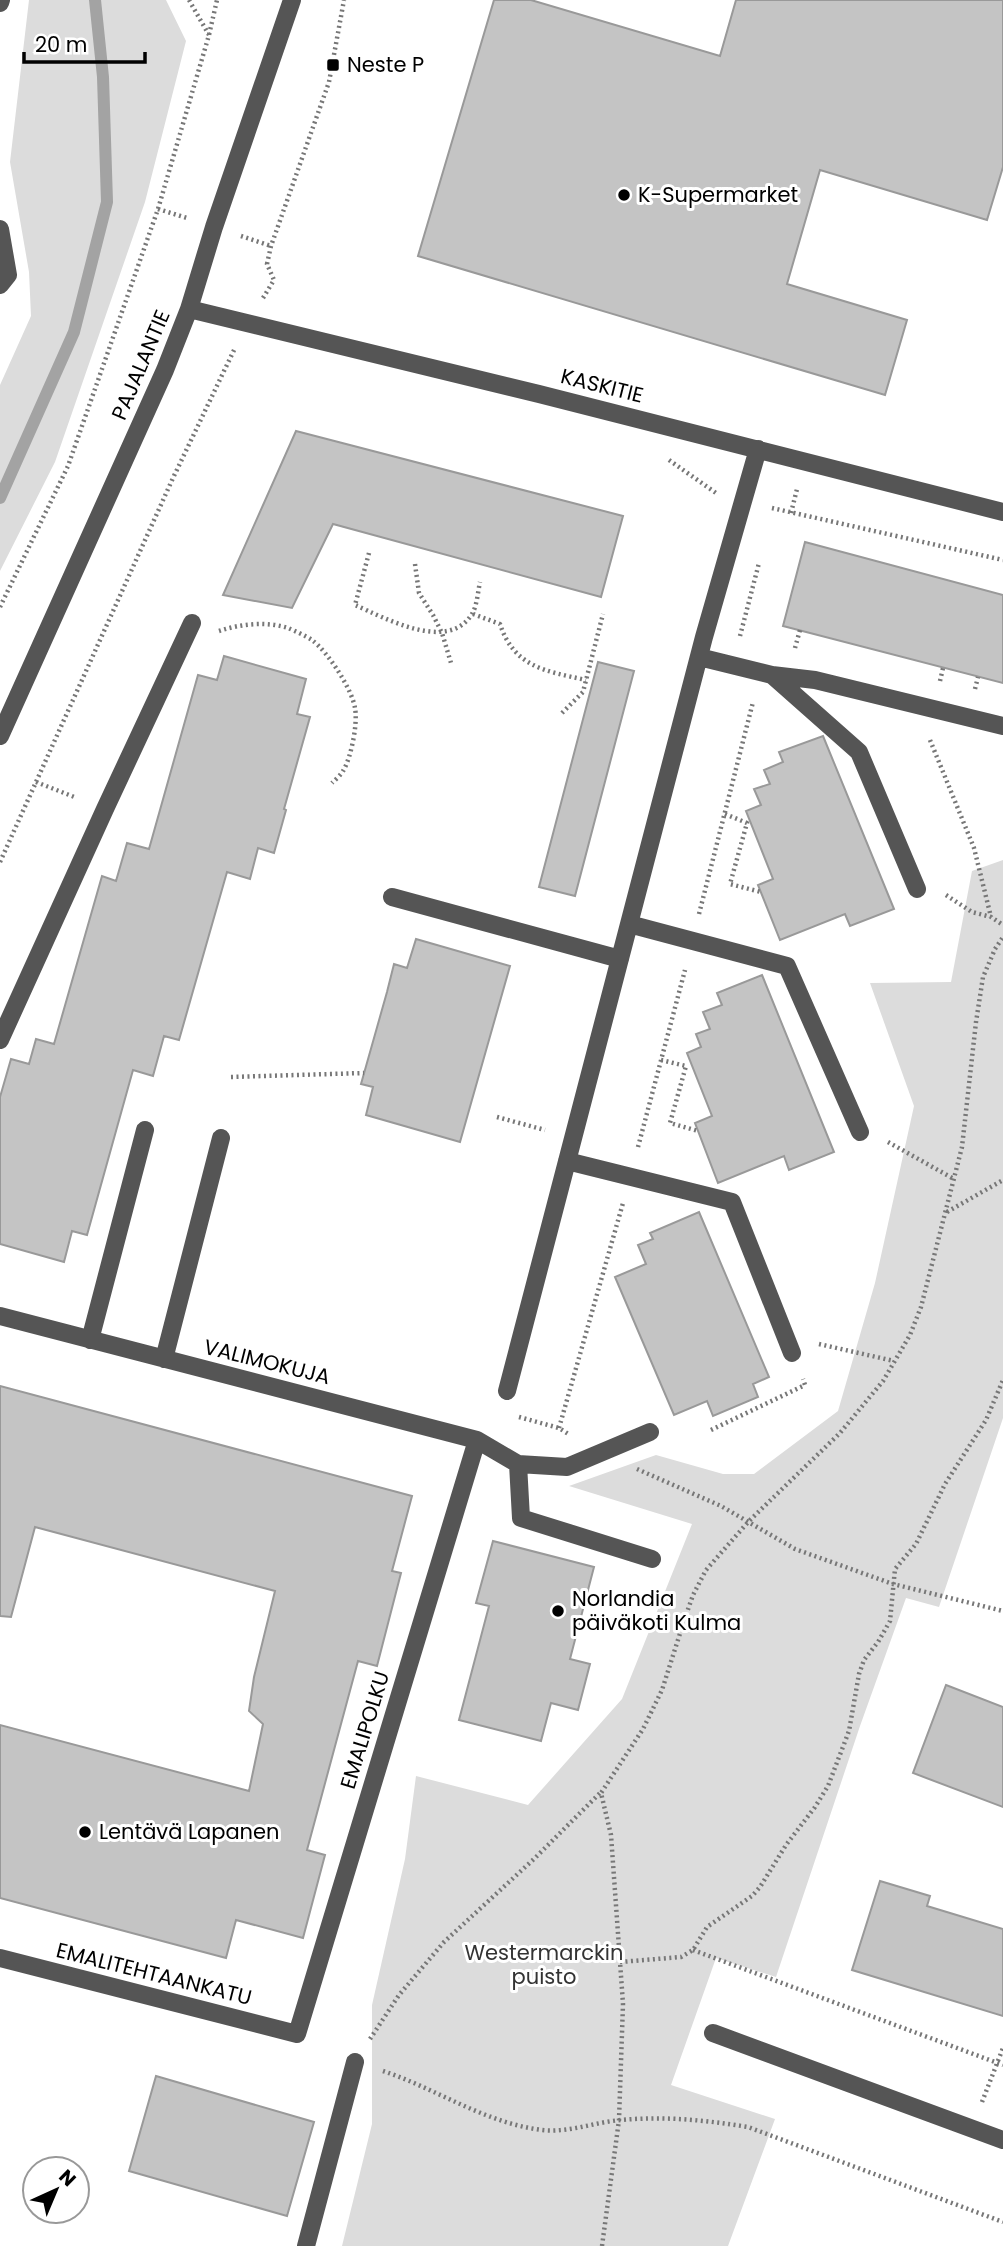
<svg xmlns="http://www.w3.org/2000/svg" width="1003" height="2246" viewBox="0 0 1003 2246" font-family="Poppins,sans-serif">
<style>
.green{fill:#dcdcdc}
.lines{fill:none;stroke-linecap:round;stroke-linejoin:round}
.stream{stroke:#a3a3a3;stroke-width:12}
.building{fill:#c4c4c4;stroke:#999;stroke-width:2}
.path{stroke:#777;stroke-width:4.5;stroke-dasharray:2 3.5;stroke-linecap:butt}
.minor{stroke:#555;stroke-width:18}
.poi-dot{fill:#000;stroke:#fff;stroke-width:2.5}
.labels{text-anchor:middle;stroke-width:6;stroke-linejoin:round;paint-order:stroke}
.poi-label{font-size:21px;fill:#000;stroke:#fff;text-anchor:start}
.street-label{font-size:21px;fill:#000;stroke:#fff}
.park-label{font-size:21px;fill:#333;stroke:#fff}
</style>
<rect width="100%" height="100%" fill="#fff"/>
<path class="green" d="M29,0H166L186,41L145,202L55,462L0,571V385L31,316L29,272L10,162Z
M1003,860V1418L939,1607L906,1598L860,1726L776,1977L716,1958L671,2085L775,2119L728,2246H342L372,2124V2005L405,1859L416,1776L528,1805L622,1699L692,1524L569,1486L656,1455L723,1474H754L838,1411L875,1283L914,1106L870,983L951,982L972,871Z"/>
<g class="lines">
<path class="stream" d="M0,498L74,332L107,202L103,77L95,0"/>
</g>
<path class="building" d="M494,0H531L720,56L736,0H1003V167L987,220L820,170L787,284L907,320L885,395L418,256Z
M296,431L623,516L601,597L333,524L292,608L223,595Z
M805,542L1003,595V683L783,626Z
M224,656L306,679L297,714L310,717L284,809L286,810L274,853L258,848L250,879L227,872L179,1040L164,1036L153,1076L133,1070L87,1235L72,1231L64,1262L0,1244V1097L11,1059L29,1064L36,1039L54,1044L102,876L116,881L127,843L149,849L198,675L217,680Z
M598,662L634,671L575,896L539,887Z
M823,736L894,909L850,926L845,914L780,940L758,885L773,879L746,811L761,805L754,789L770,784L764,770L783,762L779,752Z
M416,939L510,966L460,1142L366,1115L373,1087L361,1084L387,992L394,964L407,968Z
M762,975L834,1152L789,1170L784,1156L718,1183L695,1123L712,1116L687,1053L701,1047L696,1034L710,1029L703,1012L722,1005L717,993Z
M699,1212L769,1377L753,1384L758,1397L713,1416L707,1401L674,1415L615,1277L646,1264L638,1245L653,1239L650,1233Z
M0,1386L412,1496L392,1571L401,1573L377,1666L358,1661L307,1850L325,1855L303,1938L236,1920L226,1958L0,1898V1725L249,1791L263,1724L249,1711L254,1677L275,1591L35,1527L11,1617L0,1616Z
M493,1541L594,1567L570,1659L590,1664L578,1710L551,1703L541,1741L459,1720L489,1606L476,1603Z
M946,1685L1003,1707V1807L913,1773Z
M880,1881L930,1896L927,1906L1003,1929V2016L852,1970Z
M156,2076L314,2122L287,2216L129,2171Z"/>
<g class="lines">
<path class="path" d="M189,0L209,35
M158,209L187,218
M241,236L271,246
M263,298L274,280L267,264L271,246L329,82L344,0
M669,460L716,493
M772,508L1003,560
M791,513L797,489
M369,553L355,605C385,618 448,653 472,614C477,606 478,591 480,582
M415,564L419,593L433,615L442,633L451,663
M0,607L68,466L158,209L209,35L217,0
M473,614L500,624C514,667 545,671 586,680
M219,631C240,624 266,621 288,628C295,631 306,636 312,640C328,652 352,689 355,708C358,724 351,758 343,771C340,776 335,780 332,783
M740,636L759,563
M795,648L800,630
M940,681L943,668
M975,689L978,677
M562,713L583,692L603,614
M930,740L974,848L991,917
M36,782L77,798
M725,814L747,823L730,884L761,892
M0,862L173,478L235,348
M946,895L972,912L991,917L1003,925
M699,914L753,702
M661,1060L686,1066L670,1123L698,1131
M231,1077L364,1073
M497,1117L545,1130
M888,1142L954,1179
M638,1147L685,970
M947,1212L1003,1180
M819,1344L894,1361
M519,1417L559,1428L570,1435
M559,1428L623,1203
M711,1430L805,1385L803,1379
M637,1469L721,1506L795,1549L893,1584L1003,1611
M693,1950L1003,2065
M620,1962L681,1957L693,1950L707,1927L752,1896L760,1887L786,1845L815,1807L828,1786L849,1731L859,1674L864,1660L878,1642L890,1621L895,1569L916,1544L945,1484L986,1420L1003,1380
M370,2039L399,1995L444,1942L535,1858L600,1793
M383,2071C437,2089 485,2123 542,2130C569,2133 595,2122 621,2120C664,2116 705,2120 748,2127L1003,2222
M982,2102L1003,2048
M602,2246L619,2120L623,2004L611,1835L601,1793L643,1729L662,1690L684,1621L693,1595L706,1570L749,1521L840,1433L883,1381L910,1335L921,1307L962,1147L976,1022L983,977L995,949L1003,937"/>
<path class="minor" d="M0,3L1,0
M0,229L8,275L0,285
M189,309L539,394L1003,512
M699,657L772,675L815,680L1003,726
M772,675L859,752L917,889
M0,736L165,370L189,309L214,227L292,0
M392,897L620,959
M629,924L787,966L860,1132
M0,1040L105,809L192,623
M567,1161L732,1202L792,1353
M0,1316L477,1440L518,1464L567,1467L650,1432
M90,1340L145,1130
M164,1359L221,1138
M507,1391L704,637L758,449
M518,1464L521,1518L652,1559
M0,1958L297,2034L477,1440
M713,2033L1003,2140
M306,2246L355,2062"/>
</g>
<g class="poi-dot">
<rect x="326" y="58" width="14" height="14" rx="3.5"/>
<circle cx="624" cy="195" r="7"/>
<circle cx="558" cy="1611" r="7"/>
<circle cx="85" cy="1832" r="7"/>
</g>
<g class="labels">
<g class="poi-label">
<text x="347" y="72">Neste P</text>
<text x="638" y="202">K-Supermarket</text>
<text x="572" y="1606">Norlandia<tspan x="572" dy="24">päiväkoti Kulma</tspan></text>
<text x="99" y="1839">Lentävä Lapanen</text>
</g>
<g class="street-label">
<text transform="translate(141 365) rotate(-67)" y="7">PAJALANTIE</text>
<text transform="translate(602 386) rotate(14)" y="7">KASKITIE</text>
<text transform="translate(267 1362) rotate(14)" y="7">VALIMOKUJA</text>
<text transform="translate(365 1730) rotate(-73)" y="7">EMALIPOLKU</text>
<text transform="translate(154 1974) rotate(14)" y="7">EMALITEHTAANKATU</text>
</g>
<g class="park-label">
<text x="544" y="1960">Westermarckin<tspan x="544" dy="24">puisto</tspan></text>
</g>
</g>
<g transform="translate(56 2190) rotate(44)"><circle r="33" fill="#ffffff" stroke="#999999" stroke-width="2"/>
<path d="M0-5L12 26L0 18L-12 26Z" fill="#000000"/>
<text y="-10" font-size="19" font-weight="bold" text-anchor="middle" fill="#000000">N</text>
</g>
<path d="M24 52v10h121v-10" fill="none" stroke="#000000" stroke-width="3.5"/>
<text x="35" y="52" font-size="21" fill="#000000" stroke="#ffffff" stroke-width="5" paint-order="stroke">20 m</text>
</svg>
